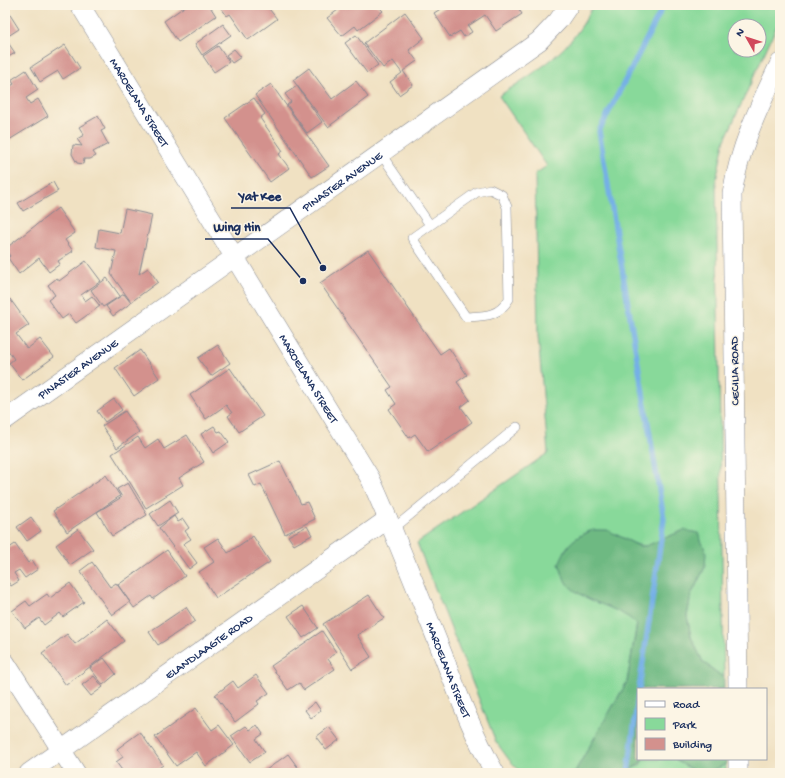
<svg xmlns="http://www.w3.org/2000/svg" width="785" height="778" viewBox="0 0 785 778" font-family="'Gochi Hand',sans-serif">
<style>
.green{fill:#88d99a;stroke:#52847c;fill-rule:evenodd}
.forest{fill:#6eb982;stroke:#447470}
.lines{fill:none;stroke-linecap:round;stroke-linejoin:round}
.stream{stroke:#75b0e6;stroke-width:5.5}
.building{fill:#d3918d}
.service-casing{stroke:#868890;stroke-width:10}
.minor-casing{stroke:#868890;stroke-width:20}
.service{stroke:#fff;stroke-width:9}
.minor{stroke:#fff;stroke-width:19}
.labels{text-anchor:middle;stroke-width:3;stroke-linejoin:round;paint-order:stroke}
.street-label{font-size:12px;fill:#1b2f5e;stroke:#fcf5e5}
.leader{fill:none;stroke:#1b2f5e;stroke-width:1.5}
.callout-dot{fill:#1b2f5e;stroke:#fcf5e5;stroke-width:1.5}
.callout-label{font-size:13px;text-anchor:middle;font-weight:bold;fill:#1b2f5e;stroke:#fcf5e5;stroke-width:3;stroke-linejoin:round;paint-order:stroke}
</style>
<rect width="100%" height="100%" fill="#fcf5e5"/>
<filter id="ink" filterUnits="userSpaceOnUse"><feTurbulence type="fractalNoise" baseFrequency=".025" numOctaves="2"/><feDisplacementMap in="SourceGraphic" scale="8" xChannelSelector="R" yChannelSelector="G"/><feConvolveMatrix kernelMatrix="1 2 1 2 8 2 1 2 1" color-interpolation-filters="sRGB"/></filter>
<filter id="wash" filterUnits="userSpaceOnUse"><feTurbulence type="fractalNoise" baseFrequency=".012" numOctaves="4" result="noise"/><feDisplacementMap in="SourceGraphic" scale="16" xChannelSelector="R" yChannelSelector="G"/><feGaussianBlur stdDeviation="0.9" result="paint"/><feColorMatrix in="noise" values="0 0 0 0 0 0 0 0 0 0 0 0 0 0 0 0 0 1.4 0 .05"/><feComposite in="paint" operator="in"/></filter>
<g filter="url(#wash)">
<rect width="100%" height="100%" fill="#f0e1c2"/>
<path class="green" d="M593,5H780V19L724,142L716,181L724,678L703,662L691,637L687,616L691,595L705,567L646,546C638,546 632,543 625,539C598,526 585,526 565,550L584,596L626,614L637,623L627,682L577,768L575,773H522L510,761L496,742L417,543L548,453L538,336L535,174L547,166L499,96C539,69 572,52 593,5ZM735,26H759V50H735Z
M643,759H676L677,761L710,772L726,764V773H623L640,765Z"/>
<path class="forest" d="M593,530H607L639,546H646L684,530L698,533L706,552L705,567L691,595L687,616L691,637L703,662L724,678V689H638V759H643C632,778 595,773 575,773L577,768L627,682L637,624C617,605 586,604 567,584C563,579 562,570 559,564C568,542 572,539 593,530Z
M676,759H726V764C702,776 699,774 677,761Z"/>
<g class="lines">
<path class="stream" d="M639,689L664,519L599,131L664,5
M628,773L638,696"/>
</g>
<g id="blocks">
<path class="building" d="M187,5H209L216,16L178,42L164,21Z
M219,5H266L277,19L248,40L230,14L227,16Z
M340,5H377L383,11L358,30L355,26L342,36L327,18L338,10L337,7Z
M447,5H516L522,14L496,31L485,15L468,26L472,32L464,37L460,31L450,37L434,13Z
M5,7L19,29L5,38L15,53L5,59Z
M405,12L424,38L409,50L417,61L403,71L413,85L399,95L390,82L402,73L393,61L383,68L364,43Z
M223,24L231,35L202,55L195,44Z
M356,35L378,65L367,73L345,43Z
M65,45L80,68L63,79L58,71L40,82L31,67Z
M218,46L229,62L214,72L203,56Z
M234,49L241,57L232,63L226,55Z
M309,68L332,99L356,81L368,97L328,127L293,80Z
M26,70L38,90L26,98L30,104L38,99L48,116L9,140L5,134V89L14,84L11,80Z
M271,84L329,166L312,177L255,95Z
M297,86L322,122L307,133L287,105L291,102L285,94Z
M254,98L265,114L260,118L283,151L279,154L289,168L270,182L225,118Z
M98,116L105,129L101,131L108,144L93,152L96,156L90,159H84L83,164L77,163L72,154L73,145L82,146L77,139L84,135L79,127Z
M53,182L58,191L23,211L18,203Z
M58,208L75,233L65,240L73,251L58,261L60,264L49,272L39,258L19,274L8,258L10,256L5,249Z
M125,209L152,215L139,274L148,268L158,282L131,302L111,274L116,251L96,247L99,229L120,233Z
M368,250L440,354L449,348L467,375L457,382L470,400L461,407L472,422L428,452L415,434L409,438L389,409L396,404L387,390L392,387L320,283Z
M86,261L101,281L81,295L85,301L92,296L100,306L76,323L69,314L62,319L48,300L55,295L48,285L57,278L59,281Z
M107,278L120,296L103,307L91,290Z
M124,294L131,303L113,316L106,306Z
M10,299L29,325L16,334L27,349L40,339L54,357L22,380L9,363L14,359L5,346V302Z
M218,345L230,363L211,376L198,358Z
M140,350L159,378L134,396L115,368Z
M230,368L263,416L239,432L228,416L232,413L226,405L206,419L190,395Z
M114,399L122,410L105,422L97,411Z
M125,411L139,432L117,448L102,426Z
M214,426L218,432L221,431L229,442L213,453L201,434Z
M187,435L204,462L179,478L183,485L146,508L112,454L138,437L145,448L158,439L164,449Z
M280,461L301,504L307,502L315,519L285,534L261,484L255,487L249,475Z
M106,475L120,496L67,532L53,511Z
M128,483L147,515L112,536L97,512L122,497L117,489Z
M170,500L178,513L158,526L150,514Z
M174,516L178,522L183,519L189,528L185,531L191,539L183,544L197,563L189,569L159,528Z
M31,517L41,531L27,541L17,527Z
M307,526L312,535L294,545L288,536Z
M78,529L93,549L70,565L56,545Z
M253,536L270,562L216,598L199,572L214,562L204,547L218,538L228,553Z
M15,544L28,563L32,560L38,569L25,578L19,570L14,573L19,581L11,586L6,579L5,580V551Z
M167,550L185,576L153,599L151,596L134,608L118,585Z
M92,562L110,587L116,583L130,602L112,615L80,571Z
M70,583L84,602L63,617L60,613L44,625L39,618L25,628L12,611L26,601L30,606L47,594L50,598Z
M369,595L384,618L357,635L371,657L352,669L323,624Z
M303,606L318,628L303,638L288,616Z
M186,607L195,621L158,645L149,632Z
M107,619L124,641L66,685L42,653L67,634L75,644Z
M322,631L336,652L328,659L335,669L304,690L299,683L288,690L271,666Z
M104,658L116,674L103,685L90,668Z
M256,675L269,693L257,701L259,704L235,722L215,695L233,681L238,688Z
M94,676L103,687L91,696L82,685Z
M315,702L321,711L311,718L305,710Z
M196,708L212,730L219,725L234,745L206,766L196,752L176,766L155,737Z
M257,725L263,734L256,739L265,752L250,762L231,736L246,726L250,730Z
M329,727L339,740L326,750L316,737Z
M140,732L163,765L152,773H124L116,762L123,757L117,749Z
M288,754L299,769L293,773H262Z"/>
</g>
</g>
<g filter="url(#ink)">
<use href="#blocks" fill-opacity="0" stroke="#868890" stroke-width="1"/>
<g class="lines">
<defs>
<path id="service" d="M381,154L430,225
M490,189L502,195L507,207L509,299C498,317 485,316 466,317L412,238L477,192Z
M393,529L517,427"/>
<g id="minor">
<path id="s1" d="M80,5L370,478C394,531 415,585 437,640C455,685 471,731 495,773"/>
<path id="s2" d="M5,420L539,41L558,21L569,5"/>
<path d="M5,662L76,773"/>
<path d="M738,689L732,194C740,145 759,107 780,63"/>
<path d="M738,759V773"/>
<path id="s3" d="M29,773L388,519"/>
</g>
</defs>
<use href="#service" class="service-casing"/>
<use href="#minor" class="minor-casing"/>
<use href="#service" class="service"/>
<use href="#minor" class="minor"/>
</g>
</g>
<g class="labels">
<g class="street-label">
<text dy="4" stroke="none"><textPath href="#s1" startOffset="114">MAROELANA STREET</textPath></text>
<text dy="4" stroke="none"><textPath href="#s2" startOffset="413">PINASTER AVENUE</textPath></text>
<text dy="4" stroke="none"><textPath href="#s2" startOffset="89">PINASTER AVENUE</textPath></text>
<text transform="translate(734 371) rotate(-91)" y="4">CECILIA ROAD</text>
<text dy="4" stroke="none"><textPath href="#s1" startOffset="438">MAROELANA STREET</textPath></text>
<text dy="4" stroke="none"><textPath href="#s3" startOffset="220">ELANDLAAGTE ROAD</textPath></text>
<text dy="4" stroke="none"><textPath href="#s1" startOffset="762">MAROELANA STREET</textPath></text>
</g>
</g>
<path class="leader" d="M323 268L290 208H231M303 281L268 239H205"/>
<g class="callout-dot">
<circle cx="323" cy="268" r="4"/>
<circle cx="303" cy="281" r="4"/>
</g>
<g class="callout-label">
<text x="260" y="200">Yat Kee</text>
<text x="237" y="231">Wing Hin</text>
</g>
<rect width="785" height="778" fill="none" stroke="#fcf5e5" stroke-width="20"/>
<rect x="637" y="688" width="130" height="72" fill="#fcf5e5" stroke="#a2a6af"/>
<rect x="645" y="701" width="20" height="6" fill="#ffffff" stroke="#a2a6af"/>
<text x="673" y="708" font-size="12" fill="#1b2f5e">Road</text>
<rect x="645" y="718" width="20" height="12" fill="#88d99a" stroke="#a2a6af"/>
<text x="673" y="728" font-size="12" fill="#1b2f5e">Park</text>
<rect x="645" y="738" width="20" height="12" fill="#d3918d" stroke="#a2a6af"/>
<text x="673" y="748" font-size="12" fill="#1b2f5e">Building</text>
<g transform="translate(747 38) rotate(309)"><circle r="19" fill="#fcf5e5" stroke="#a2a6af"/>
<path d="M0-3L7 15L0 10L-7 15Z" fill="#d1495b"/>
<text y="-6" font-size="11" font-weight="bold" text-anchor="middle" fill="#1b2f5e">N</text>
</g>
</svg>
